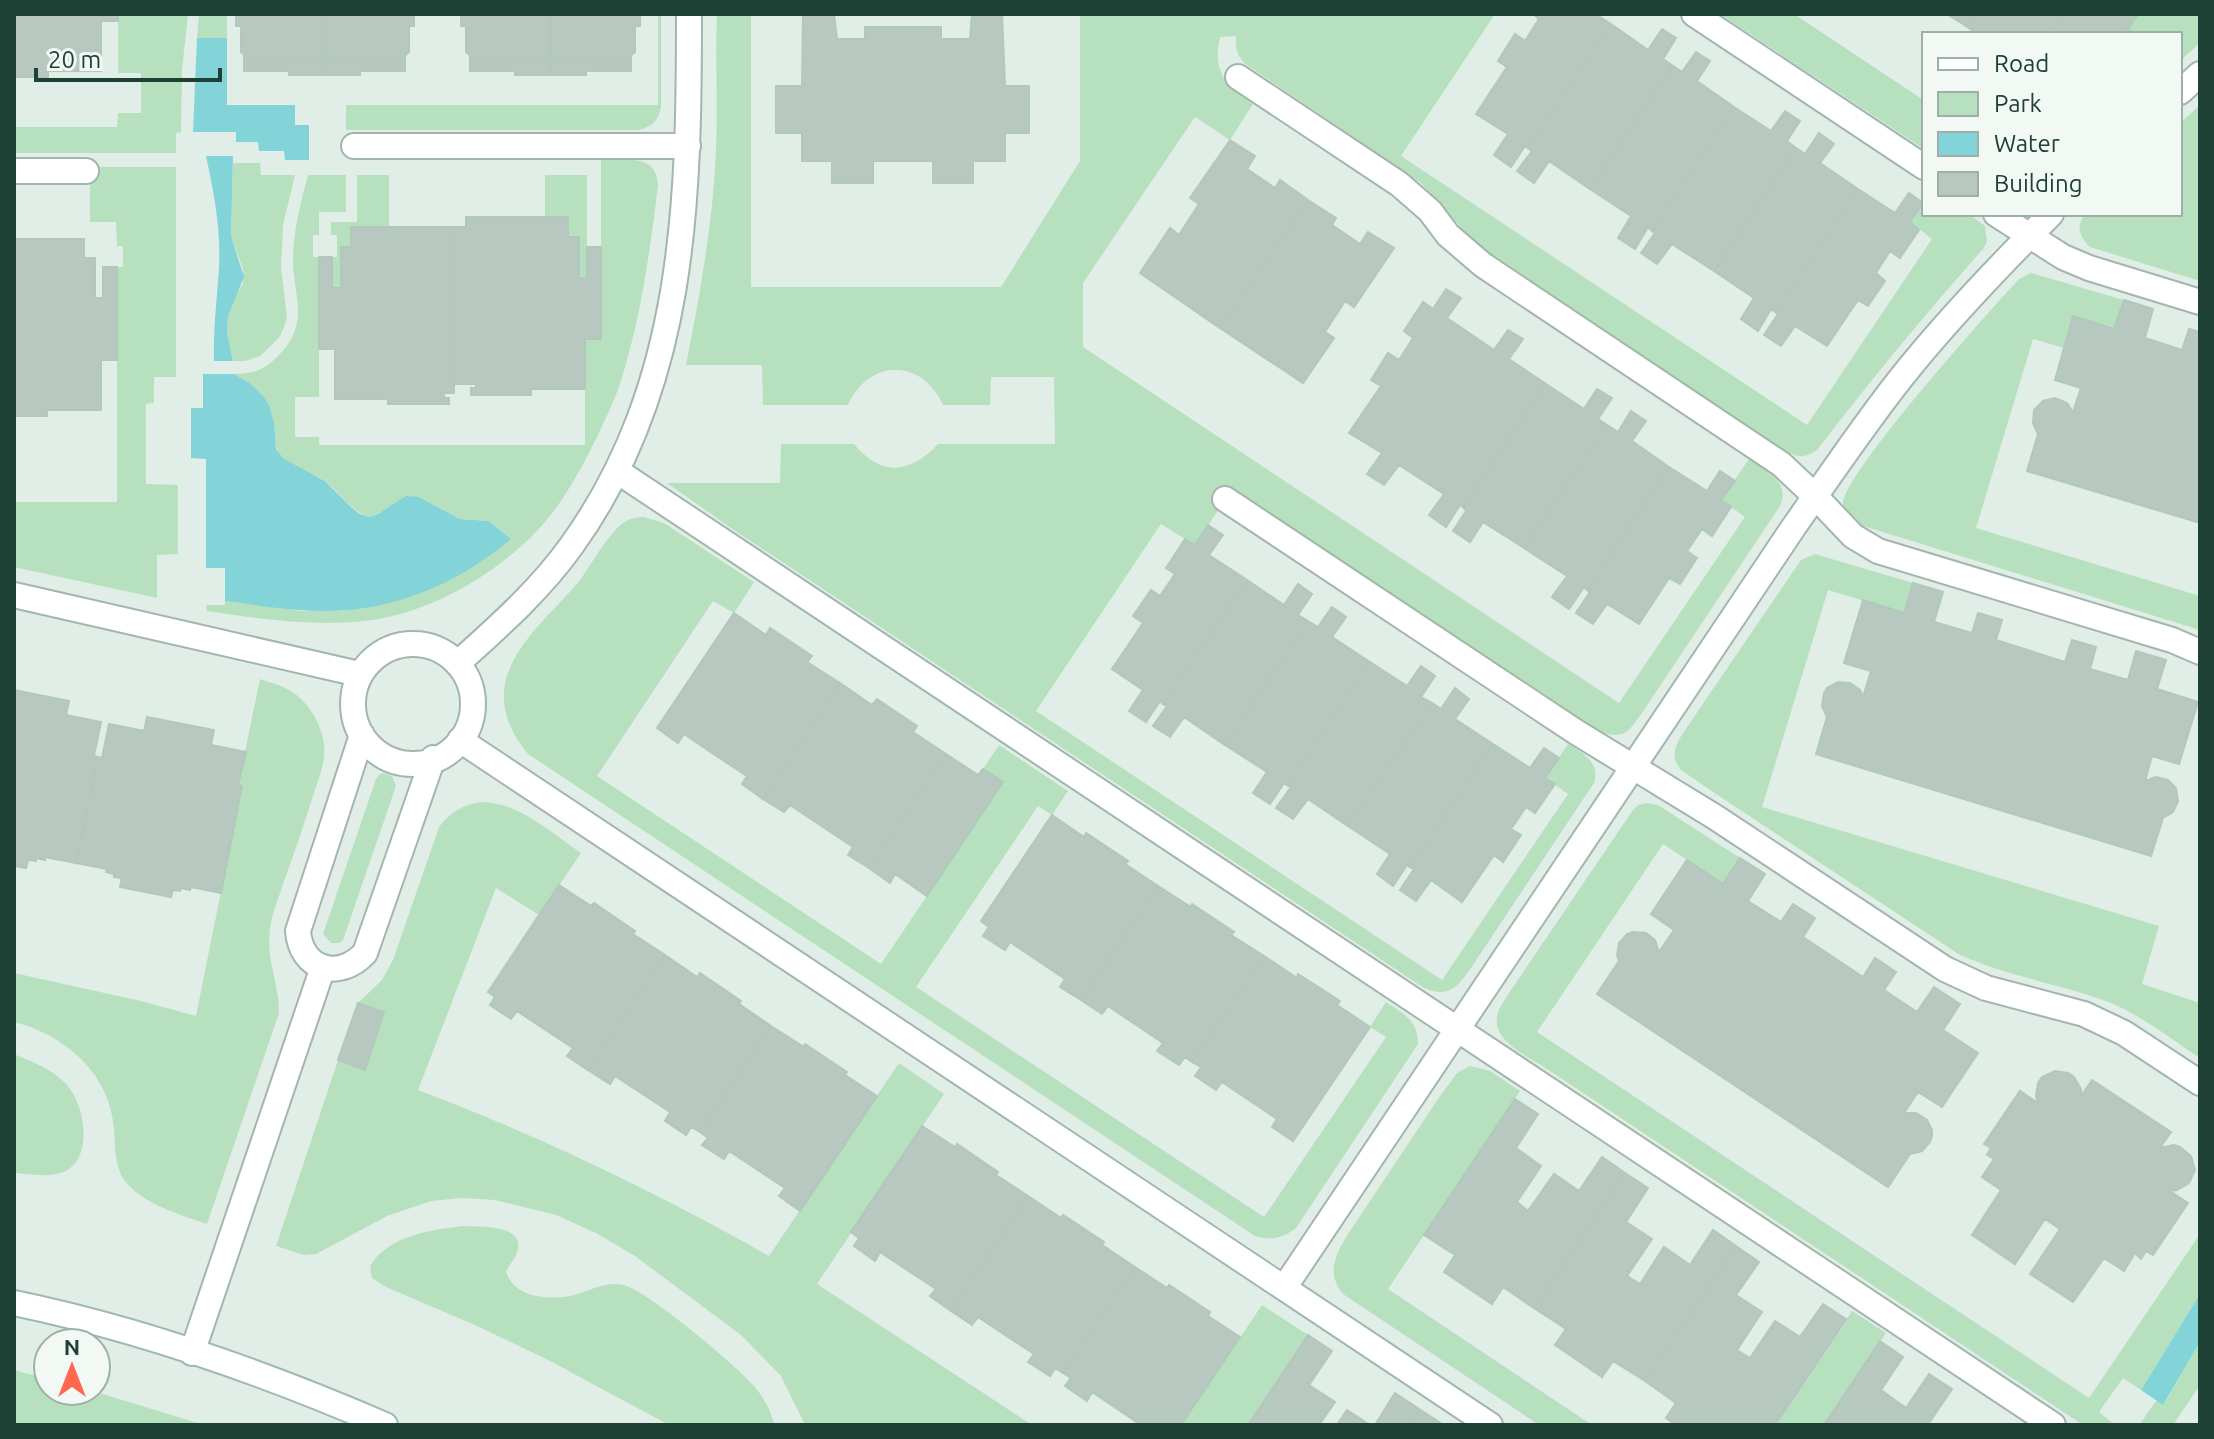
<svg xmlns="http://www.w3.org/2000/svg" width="2214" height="1439" viewBox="0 0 2214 1439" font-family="Ubuntu,sans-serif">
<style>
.green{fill:#b7e1be}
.water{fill:#82d4d9}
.building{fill:#b6c8bf;stroke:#b2c8bd;stroke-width:2}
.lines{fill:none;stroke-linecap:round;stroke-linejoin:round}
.service-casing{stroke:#a3b6ae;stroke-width:28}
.minor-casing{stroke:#a3b6ae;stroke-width:28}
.secondary-casing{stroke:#9ebaae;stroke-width:28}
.service{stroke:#fff;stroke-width:24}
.minor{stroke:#fff;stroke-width:24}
.secondary{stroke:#fff;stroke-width:24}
</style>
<rect width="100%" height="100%" fill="#e1ede7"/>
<path class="green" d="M118,14H188L182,70L181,132L176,133V153H14V127H117L118,113H141V73H118Z
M199,14H227V38H197Z
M658,14H661V107C658,121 652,127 638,130H346V105H658Z
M717,14H751V287H1001L1080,161V14H1495L1401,156L1807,425L1932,239L1910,222L1924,202V214H1969L1985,226L1987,242L1983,249C1925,314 1870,381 1817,450C1807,457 1800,458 1789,453L1475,243L1422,184L1247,65C1237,57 1235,48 1236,36L1220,37C1212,73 1226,85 1253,104L1230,140L1195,117L1083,283V347L1619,703L1745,517L1721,500L1749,459C1766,471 1791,482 1780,506L1642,713C1629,731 1625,740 1601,732L1233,488L1195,545L1161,524L1036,711L1442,980L1568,794L1545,778L1568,744C1584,754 1600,762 1594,783L1471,968C1457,988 1449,998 1424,988L731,528L667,483H780L781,444H854C881,477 910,474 938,444H1055L1054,377H991L990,405H943C922,358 869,358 848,405H763L762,365H686C700,294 713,223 716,151C718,105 715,59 717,14Z
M1720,14H1794L1919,97L1924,100V149Z
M2138,14H2200V43L2180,61V34H2136L2128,29Z
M2200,105V281L2090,247C2080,237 2075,227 2085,214H2180V123Z
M601,160C623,160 657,153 658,185C650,251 641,317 621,381C615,400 605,419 597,437C580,471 561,507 534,534C498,570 450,600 400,614C340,631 267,620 207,611L206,605H225V601L301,611H342L511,539L489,521L460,519L419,497L369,517C349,510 341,493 325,481C311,471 286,468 278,451C274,444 275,434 274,426C271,400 256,387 234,374C254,374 264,370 278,356C312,322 292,296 293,255C294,229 301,201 308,175H346V212H319V235H313V257H319V397H295V437H319V445H585V339L601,338Z
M233,163H260L261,175H295L283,225L281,267L287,317L284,327L279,338L260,356L245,361H233L227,332L228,316L233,301L243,283V269L231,236Z
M90,167H176V377H154V403L146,404V484L178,485V554L157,555V598L14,567V502H117V267H123V246H117L116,222H90Z
M357,175H389V227L351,247H341V288H332V257H337V235H331V222H357Z
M545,175H587V278H579V237H568V218L545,217Z
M2031,273L2124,300L2114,329L2074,317L2064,348L2033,339L1976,528L2200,596V630L1857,524C1850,519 1844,514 1843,505C1839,478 1993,307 2019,279Z
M644,517L664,523L754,582L734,613L713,601L597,776L881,964L1003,783L983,769L999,745L1068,791L1052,815L1038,806L916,987L1264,1217L1386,1037L1370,1027L1386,1002C1404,1014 1418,1020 1418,1044L1296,1228C1283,1238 1271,1241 1255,1236L528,754C510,732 499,708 506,679C510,666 517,652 526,641C542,619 563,601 580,580C591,565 611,529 626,521C631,518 638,517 644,517Z
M1815,554L1913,583L1904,613L1828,590L1762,807L2159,926L2142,984L2200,1003V1058C2168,1037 2136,1011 2100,999C2054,983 2005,975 1960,955L1719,796L1681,770C1669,756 1676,744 1685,730L1801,560Z
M260,679C272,683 284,686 294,693C313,707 327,734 324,758C322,772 316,786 312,799C303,827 294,854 284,881C280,895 274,908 271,922C264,957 279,980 279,1013L207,1224C179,1214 144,1205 125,1181C113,1165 116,1141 113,1121C106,1070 62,1034 14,1022V973L141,1001L196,1016L242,787L238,785Z
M384,773L392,776L396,786L343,940L340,943H331L323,934L376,779L380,774Z
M481,802C519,802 551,833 581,853L539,915L496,888L418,1090C540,1136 656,1192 769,1256L899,1063L944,1094L817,1284L1032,1425H805L781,1376L741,1335L635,1256L596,1233L556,1215L495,1200L462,1198L431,1201L387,1216L316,1254L304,1255L276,1246L338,1060L365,1069L384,1013L358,1003L382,980L393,960L439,827C450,812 463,805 481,802Z
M1647,803L1658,805L1740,858L1723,884L1663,844L1537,1032L2089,1398L2200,1234V1294L2141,1390L2123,1378L2099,1412L2115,1425H2083L1544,1067C1527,1056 1493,1041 1497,1017C1498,1008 1505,1000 1509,993L1633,810L1638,805Z
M14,1054C32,1062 53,1069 67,1085C84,1104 93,1152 69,1169C55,1179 29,1174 14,1173Z
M1470,1066L1490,1071L1520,1091L1388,1289L1592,1425H1539L1343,1294C1327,1274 1334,1258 1346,1237L1438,1099L1457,1073Z
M463,1226C482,1227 529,1224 516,1255C514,1261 508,1265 506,1272C514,1295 541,1299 563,1297C582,1296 603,1280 623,1285C646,1289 738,1367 755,1387C763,1397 772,1412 774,1425H669L550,1361L475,1325L386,1287L372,1278L370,1266C388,1236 430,1230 463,1226Z
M1262,1305L1308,1335L1248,1425H1181Z
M1852,1311L1886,1333L1824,1425H1775Z
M2200,1342V1385L2173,1425H2139L2156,1401L2164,1404Z
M14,1370L48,1379V1391H93L204,1425H14Z"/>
<path class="water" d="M197,38H227V105H295V125H309V160H285L284,151H259L258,142H236V132H193Z
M206,156H233L231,236L244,277L228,316L227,332L233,361H214C213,330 217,299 219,268C221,229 214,193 206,156Z
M203,374H234L251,384L264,397L269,405L274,423L276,449L284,459L325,481L352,508L360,514L369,517L378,514L406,496L419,497L460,519L489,521L511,539C450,590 380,617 299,610C275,609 250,604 225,601V568H206V459L191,458V408H203Z
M2200,1294V1342L2163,1405L2141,1390Z"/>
<path class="building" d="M14,14H118V21H101V71H48V77H14Z
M236,14H325V58H289V62H253L241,52V26H236Z
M325,14H414V26H409V52L397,62H360V58H325Z
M461,14H551V58H515V62H478L466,52V26H461Z
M551,14H640V26H635V52L623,62H586V58H551Z
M803,14H834L837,39H865V27H941V39H970L972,14H1002L1005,86H1029V133H1005V161H973V183H933V161H873V183H832V161H802V133H776V86H802Z
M1533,14H1595L1611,24L1528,148L1525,146L1511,167L1494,155L1508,134L1476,114L1507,67L1498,61L1515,34L1525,41L1539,19Z
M1947,14H1974L1966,26Z
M1974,14H2063L2050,34H1977L1966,26Z
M2063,14H2138L2128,29L2136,34H2050Z
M1611,24L1648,50L1662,29L1676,38L1663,59L1673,66L1590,189L1549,161L1534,183L1517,171L1532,151L1528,148Z
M1696,52L1710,61L1697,81L1734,107L1652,231L1648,227L1635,249L1618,238L1631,216L1590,189L1673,66L1682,72Z
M244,55L253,62H289V58H325V75H289V71H244Z
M405,55V71H360V75H325V58H360V62H397Z
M470,55L478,62H515V58H551V75H515V71H470Z
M631,55V71H586V75H551V58H586V62H623Z
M1734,107L1771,131L1785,111L1800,121L1787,141L1796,148L1714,271L1672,244L1657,264L1641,253L1655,233L1652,231Z
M1819,133L1834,144L1820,163L1858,189L1775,312L1771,309L1758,331L1741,319L1754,298L1714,271L1796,148L1805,154Z
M1230,140L1255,156L1247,169L1275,188L1280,180L1308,200L1220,328L1140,273L1170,228L1179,235L1199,204L1190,198Z
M1858,189L1895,213L1909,193L1923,203L1910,222L1919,230L1900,258L1890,251L1876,273L1885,281L1868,306L1858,300L1827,346L1795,326L1781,346L1764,335L1778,314L1775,312Z
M1308,200L1336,218L1332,225L1360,244L1368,232L1394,248L1354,307L1345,301L1325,332L1334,338L1303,383L1220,328Z
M466,217H568V237H579V278H587V247H601V339H585V389H531V395H471V388H476V384H454V227H466Z
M351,227H454V393H444V398H449V404H388V399H335V349H319V257H332V288H341V247H351Z
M14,239H84V258H95V298H103V267H117V360H101V410H47V416H14Z
M1446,289L1461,298L1447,318L1494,350L1508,330L1523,339L1509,359L1546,384L1463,507L1460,505L1446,527L1429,515L1444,494L1399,465L1384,485L1376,480L1367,474L1382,453L1349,433L1381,386L1371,380L1388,353L1399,360L1413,338L1404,331L1423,302L1433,309Z
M2124,300L2153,309L2145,338L2182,350L2189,329L2200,332V523L2027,471L2038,434L2033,423L2034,410L2043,401L2055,398L2067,403L2073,412L2081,388L2055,380L2073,316L2114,329Z
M1546,384L1584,409L1597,389L1612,398L1598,419L1607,425L1524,548L1483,522L1470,542L1453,531L1466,511L1463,507Z
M1631,411L1646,421L1632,441L1669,467L1587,590L1584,587L1569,609L1552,597L1567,576L1524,548L1607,425L1618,432Z
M1669,467L1707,491L1720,471L1735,481L1721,500L1731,507L1712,536L1702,529L1687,551L1697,558L1680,584L1669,578L1639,624L1607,604L1593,624L1576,613L1590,592L1587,590Z
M1208,525L1223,535L1209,555L1247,580L1163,704L1160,701L1146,722L1129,711L1143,690L1112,669L1143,623L1133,616L1151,590L1160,596L1175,574L1166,568L1185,539L1195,545Z
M1247,580L1284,605L1298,584L1312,594L1298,615L1308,621L1225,745L1184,717L1170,737L1153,726L1167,706L1163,704Z
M1913,583L1943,592L1934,622L1972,633L1978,613L2002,620L1996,640L2065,662L2072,640L2096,647L2090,669L2128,680L2136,651L2166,660L2157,689L2198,702L2179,764L2152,756L2145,781L2156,777L2168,780L2176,788L2178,801L2173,812L2163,818L2151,856L1816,754L1827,717L1822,706L1824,693L1827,688L1838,682L1850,683L1860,690L1863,697L1871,671L1844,663L1863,600L1904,613Z
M1332,607L1346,617L1332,637L1370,662L1287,785L1284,783L1270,804L1253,793L1267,772L1225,745L1308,621L1318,627Z
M734,613L766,635L770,628L812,656L807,662L840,683L763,799L742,784L747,776L715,755L684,734L678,743L657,728Z
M1370,662L1407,686L1421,666L1435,676L1421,697L1432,703L1348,826L1308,799L1293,819L1276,808L1291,787L1287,785Z
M840,683L872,705L877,699L917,726L913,732L946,754L869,868L848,855L853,847L790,805L784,812L763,799Z
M1455,688L1469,699L1455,719L1493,744L1410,867L1407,865L1393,886L1377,874L1390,854L1348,826L1432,703L1441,709Z
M14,690L69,701L66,715L101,722L94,756L98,757L76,863L45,857V860L36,858V861L28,860L26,868L14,866Z
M147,717L214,730L211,745L246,752L238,785L242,786L221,893L191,887L190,890L181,888L180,891L173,890L171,897L120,887L122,878L114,877V874L106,872L107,869L76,863L98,757L102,758L109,724L144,731Z
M1493,744L1530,768L1544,748L1559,758L1545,778L1555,784L1535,813L1526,807L1511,829L1521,835L1503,862L1494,855L1462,902L1431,880L1416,901L1400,890L1414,869L1410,867Z
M946,754L978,775L983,769L1003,782L927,896L895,874L890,883L869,868Z
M1052,815L1084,837L1086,833L1128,861L1125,864L1158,886L1081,1000L1060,987L1065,979L1010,942L1005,950L983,936L989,927L981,921Z
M1740,858L1765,874L1748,901L1781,922L1793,904L1815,918L1803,937L1863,977L1875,958L1896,972L1884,990L1917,1012L1934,987L1960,1004L1943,1030L1978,1053L1942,1107L1918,1092L1904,1113H1916L1927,1120L1932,1130V1136L1930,1142L1922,1151L1910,1154L1888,1187L1597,994L1619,961L1617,955L1619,943L1627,934L1633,932L1646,933L1655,940L1659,952L1674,930L1651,914L1687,860L1723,884Z
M559,885L591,906L594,903L635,931L633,934L665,955L588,1070L567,1056L573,1048L517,1011L511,1019L490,1005L495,997L488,992Z
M1158,886L1191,907L1192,904L1234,932L1231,935L1264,956L1192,1062L1185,1057L1179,1065L1157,1051L1163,1043L1108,1006L1102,1014L1081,1000Z
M665,955L697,977L700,973L741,1001L739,1004L771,1026L700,1132L691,1127L686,1135L665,1121L670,1112L615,1076L610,1084L588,1070Z
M1264,956L1297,978L1298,974L1340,1001L1337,1005L1370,1027L1293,1141L1272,1127L1277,1119L1222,1082L1216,1090L1195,1076L1201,1067L1192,1062Z
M358,1003L384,1012L365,1070L338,1060Z
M771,1026L804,1047L805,1044L847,1072L845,1075L877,1096L800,1211L779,1196L785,1188L729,1151L724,1159L702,1145L708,1138L700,1132Z
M2055,1071L2068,1073L2074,1077L2081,1089V1096L2092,1080L2171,1132L2160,1148L2174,1145L2180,1147L2191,1156L2195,1170L2189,1183L2177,1190L2170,1191L2188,1203L2153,1255L2146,1251L2141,1259L2135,1253L2124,1271L2104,1258L2073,1302L2030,1274L2060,1229L2045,1219L2015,1264L1972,1235L2001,1190L1982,1177L1994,1159L1987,1155L1991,1148L1984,1144L2020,1091L2038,1103L2036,1096L2038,1083L2042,1077Z
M1515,1099L1538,1114L1516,1148L1541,1166L1517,1202L1528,1211L1554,1174L1579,1191L1602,1157L1625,1173L1534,1308L1503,1287L1492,1304L1444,1272L1455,1255L1424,1235Z
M922,1126L955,1147L957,1144L998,1172L996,1175L1028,1196L951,1311L930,1296L936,1289L880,1252L875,1261L854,1246L859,1238L851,1232Z
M1625,1173L1648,1188L1626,1222L1652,1239L1627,1276L1640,1284L1664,1247L1690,1265L1713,1230L1736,1246L1645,1381L1613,1361L1602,1377L1555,1345L1566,1329L1534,1308Z
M1028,1196L1061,1218L1063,1215L1104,1242L1102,1245L1135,1267L1063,1373L1055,1368L1050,1376L1028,1362L1034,1354L978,1317L972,1325L951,1311Z
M1736,1246L1759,1262L1736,1295L1762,1312L1737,1350L1750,1358L1775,1321L1800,1337L1823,1304L1846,1319L1775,1425H1676L1666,1418L1676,1403L1645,1381Z
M1135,1267L1167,1288L1169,1285L1210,1312L1208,1316L1240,1337L1181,1425H1141L1092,1392L1087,1401L1065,1386L1071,1378L1063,1373Z
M1308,1335L1332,1351L1309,1385L1335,1402L1319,1425H1248Z
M1880,1341L1903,1357L1881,1390L1906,1408L1929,1374L1952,1389L1929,1423L1932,1425H1824Z
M1395,1393L1419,1409L1408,1425H1375Z
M1419,1409L1442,1424L1441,1425H1408Z
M1347,1410L1370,1425H1337Z"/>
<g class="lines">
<defs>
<path id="service" d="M1694,14L1924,167
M1238,77L1399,184L1430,211L1448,235L1483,265L1781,464L1815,496L1853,536L1878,551L2172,640L2200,652
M354,146H688
M14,171H86
M1996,214L2063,257L2089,268L2200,302
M617,471L2053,1425
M1225,499L1576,732L1715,817L1945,969L1986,988L2084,1014L2124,1033L2200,1083
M353 704a60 60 0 1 1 120 0a60 60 0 1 1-120 0Z
M362,735L298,931C301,970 339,981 365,953L433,758"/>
<path id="minor" d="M2180,92L2200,74
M14,595L359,674
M458,663C499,626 540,590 572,545C686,386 689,202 689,14
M460,740L1490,1425
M1284,1288L1793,528C1829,477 1863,426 1901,378C1947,320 1999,266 2051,214
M192,1353L323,967"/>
<path id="secondary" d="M14,1303C140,1329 267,1374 385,1425"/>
</defs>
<use href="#service" class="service-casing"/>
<use href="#minor" class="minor-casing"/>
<use href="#secondary" class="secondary-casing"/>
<use href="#service" class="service"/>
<use href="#minor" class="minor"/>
<use href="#secondary" class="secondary"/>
</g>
<rect width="2214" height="1439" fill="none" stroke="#1f4034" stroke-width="32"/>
<rect x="1922" y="32" width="260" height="184" fill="#f2f9f5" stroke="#9eafa8" stroke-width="2"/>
<rect x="1938" y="58" width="40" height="12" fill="#ffffff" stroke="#9eafa8" stroke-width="2"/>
<text x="1994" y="72" font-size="24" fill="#1f4034">Road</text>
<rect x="1938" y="92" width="40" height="24" fill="#b7e1be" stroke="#9eafa8" stroke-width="2"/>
<text x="1994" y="112" font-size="24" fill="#1f4034">Park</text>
<rect x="1938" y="132" width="40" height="24" fill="#82d4d9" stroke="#9eafa8" stroke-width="2"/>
<text x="1994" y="152" font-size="24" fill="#1f4034">Water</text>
<rect x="1938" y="172" width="40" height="24" fill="#b6c8bf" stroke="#9eafa8" stroke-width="2"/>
<text x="1994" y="192" font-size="24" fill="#1f4034">Building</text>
<g transform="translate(72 1367)"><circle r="38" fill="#f2f9f5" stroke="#9eafa8" stroke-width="2"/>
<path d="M0-6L14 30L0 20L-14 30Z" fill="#ff684d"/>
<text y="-12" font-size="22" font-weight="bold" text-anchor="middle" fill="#1f4034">N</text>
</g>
<path d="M36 68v12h184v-12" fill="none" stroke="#1f4034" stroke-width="4"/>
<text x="48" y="68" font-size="24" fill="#1f4034" stroke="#f2f9f5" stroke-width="6" paint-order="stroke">20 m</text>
</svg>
